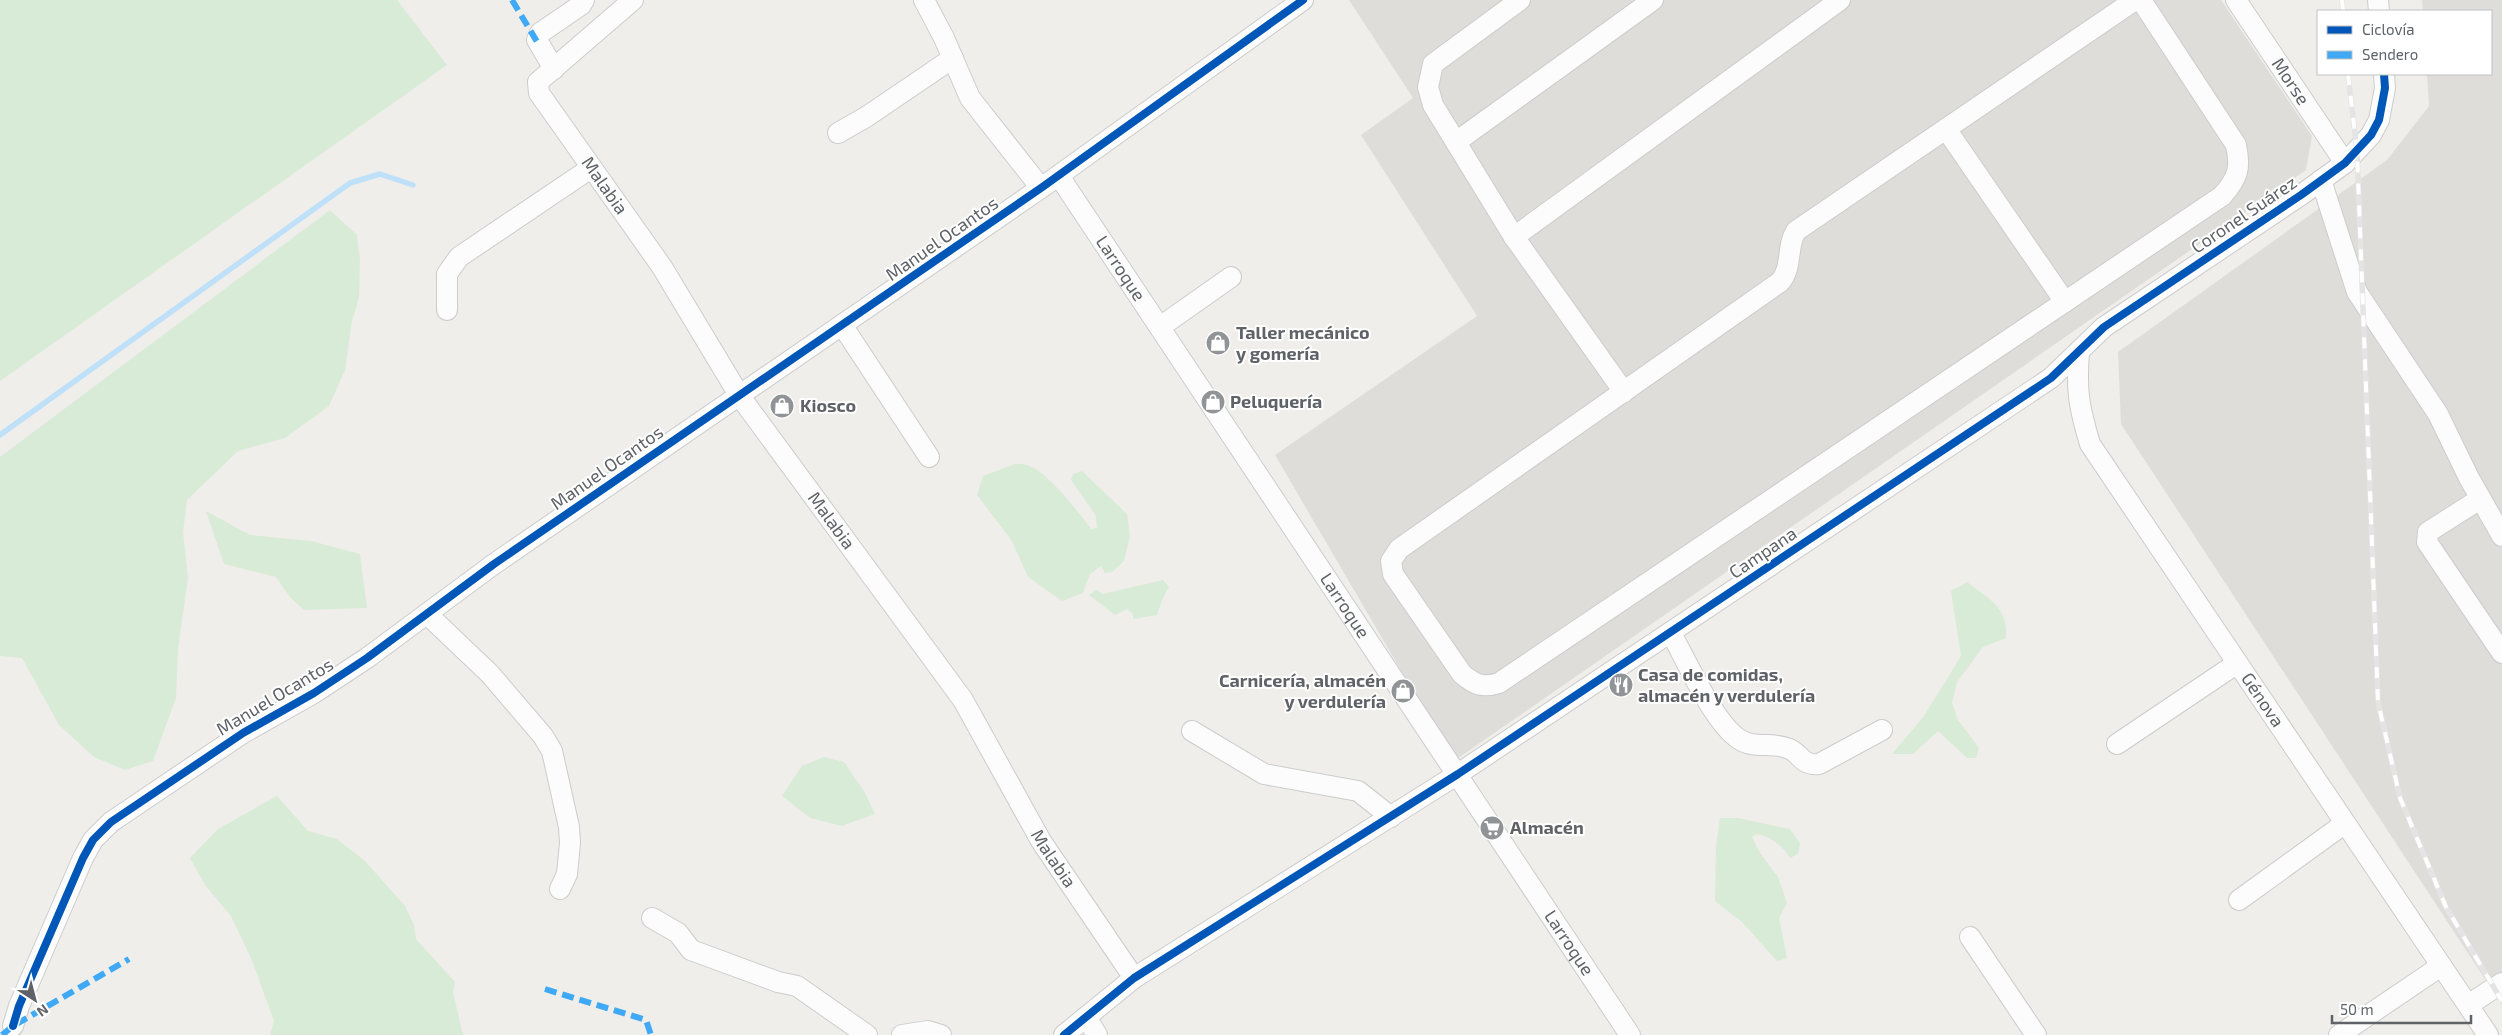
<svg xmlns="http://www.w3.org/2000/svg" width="2502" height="1035" viewBox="0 0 2502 1035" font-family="'Exo 2',sans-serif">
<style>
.industrial{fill:#dfddda}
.green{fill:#d8ebd6}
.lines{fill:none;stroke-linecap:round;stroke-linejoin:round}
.stream{stroke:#bfe0f9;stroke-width:5.5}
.minor-casing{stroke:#cbcccc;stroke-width:22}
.minor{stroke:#fdfcfc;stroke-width:20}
.rail-casing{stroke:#e4e4e4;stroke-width:5.5}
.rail{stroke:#fff;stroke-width:4;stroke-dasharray:11;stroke-linecap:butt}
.quiet{stroke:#3fa9f5;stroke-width:6;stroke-dasharray:12 6;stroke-linecap:butt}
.cycleway-casing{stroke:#fff;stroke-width:11}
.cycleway{stroke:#0057b8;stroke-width:8}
.labels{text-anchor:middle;stroke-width:4;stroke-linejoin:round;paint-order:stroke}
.street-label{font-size:18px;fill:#5f6368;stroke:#fff}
.poi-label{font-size:18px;font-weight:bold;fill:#5f6368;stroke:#fff;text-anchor:start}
</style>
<rect width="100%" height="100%" fill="#efeeea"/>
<path class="industrial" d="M1349,0H2221L2312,136L2306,170L1454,761L1275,455L1477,316L1361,135L1413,98Z
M2422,0H2502V1005L2121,424L2118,352L2387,160L2429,106L2427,74H2491V11H2423Z"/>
<path class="green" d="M0,0H397L447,65L0,381Z
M330,210L357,235L360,260L359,298L352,321L345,370L329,406L285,438L238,451L187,500L183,532L188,578L178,649L176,698L153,761L125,770L94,757L59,725L22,658L0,656V457Z
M1015,464C1019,464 1024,464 1027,465C1046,470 1079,512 1091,529L1097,528L1096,516L1071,480L1073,474L1082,471L1127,514L1130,536L1124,561L1112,572L1105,573L1101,566L1090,574L1083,593L1062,601L1028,577L1012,541L977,495L983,476Z
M206,511L250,535L311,541L360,554L367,608L304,610L290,597L276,577L224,564Z
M1163,580L1169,587L1162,600L1157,615L1133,619V614L1127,609L1115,615L1089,595L1096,590L1103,594Z
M1967,582C1990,600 2008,607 2006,638L1983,647L1957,682L1952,703L1958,720L1979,748L1976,758H1967L1938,731L1913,754H1892L1924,716L1961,656L1951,591Z
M824,757L844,762L864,791L875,814L842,826L810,818L782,796L802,766Z
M277,796L308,831L337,839L365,861L405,906L414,925L416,939L455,982L453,992L463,1035H270L274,1021L251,958L231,916L205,885L190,858L218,829Z
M1720,818H1738L1790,829L1800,843L1798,854L1790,858C1782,845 1771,837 1757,834L1752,837L1760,853L1778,877L1787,903L1779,918L1787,958L1777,961L1742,922L1715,901L1716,846Z"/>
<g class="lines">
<path class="stream" d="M0,435L350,183L380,174L413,185"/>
<defs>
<g id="minor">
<path id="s1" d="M633,0L538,82L539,93L662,267L739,395L963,700L1041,841L1134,978"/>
<path d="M924,0L944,38L970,98L1041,188"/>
<path d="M1520,0L1433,64L1428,87L1433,105L1514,237L1624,392"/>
<path d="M2135,0L1796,231C1786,247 1793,267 1780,282L1399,549L1391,561L1393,574L1462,674C1475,685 1483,688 1499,683L2222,196C2238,178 2241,168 2236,145L2141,0"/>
<path id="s2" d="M2236,0L2345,163"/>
<path d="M2378,0L2379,11"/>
<path d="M554,69L537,40L540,33L581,5L584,0"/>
<path d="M1946,129L2065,302"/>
<path d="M838,133L866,117L953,58"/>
<path d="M1456,142L1653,0"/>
<path id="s3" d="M1059,176L1630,1035"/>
<path d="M2321,180L2357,292L2438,414L2469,478L2502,536"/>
<path d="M1514,237L1840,0"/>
<path d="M447,310V274L459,257L591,168"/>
<path d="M842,325L929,457"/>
<path d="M1160,327L1231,277"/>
<path id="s4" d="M2079,352C2076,391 2079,407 2090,444L2488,1035"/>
<path d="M2480,499L2428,532L2427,542L2502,653"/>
<path d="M427,614L490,674L543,736L552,751L569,827L570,843L567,874L560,889"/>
<path d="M1671,633C1686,660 1714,723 1739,739C1753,749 1771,742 1787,748C1801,752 1800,766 1819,764L1882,730"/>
<path d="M1192,731L1264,774L1358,791L1391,817"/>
<path d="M2117,744L2236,664"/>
<path d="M2239,900L2344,824"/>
<path d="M652,918L678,933L691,950L778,982L797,986L867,1035"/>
<path d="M1970,937L2036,1035"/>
<path d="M2468,1005L2502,983"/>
<path d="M1086,1017L1097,1035"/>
<path d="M13,1026L19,1006L83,858L93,840L111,822L243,733L314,693L367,658L494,564L1041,188L1303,0"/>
<path d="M902,1035L928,1031L941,1035"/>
<path d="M1064,1035L1134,978L1458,774L2051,378L2104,327L2301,195L2345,163L2371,135L2379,120L2385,88L2384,74"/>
<path d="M2339,1035L2441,966"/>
</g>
</defs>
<use href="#minor" class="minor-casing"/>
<use href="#minor" class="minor"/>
<defs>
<path id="rail" d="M2342,0L2343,11
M2348,74L2357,151L2378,702L2400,798L2446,907L2502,1001"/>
</defs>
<use href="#rail" class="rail-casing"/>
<use href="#rail" class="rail"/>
<path class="quiet" d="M512,0L539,45
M545,989L646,1020L651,1035
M2,1035L13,1026L129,959"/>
<defs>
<path id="cycleway" d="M13,1026L19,1006L83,858L93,840L111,822L243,733L314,693L367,658L494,564L1041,188L1303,0
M1064,1035L1134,978L1458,774L2051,378L2104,327L2301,195L2345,163L2371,135L2379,120L2385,88L2384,74"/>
</defs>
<use href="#cycleway" class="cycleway-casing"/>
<use href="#cycleway" class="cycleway"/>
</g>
<defs>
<symbol id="shop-disc" viewBox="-11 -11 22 22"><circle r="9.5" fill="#919496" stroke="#fff"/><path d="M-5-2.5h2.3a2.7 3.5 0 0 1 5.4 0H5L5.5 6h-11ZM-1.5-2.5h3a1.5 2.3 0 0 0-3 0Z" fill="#fff"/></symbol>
<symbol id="restaurant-disc" viewBox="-11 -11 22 22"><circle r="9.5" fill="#919496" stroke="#fff"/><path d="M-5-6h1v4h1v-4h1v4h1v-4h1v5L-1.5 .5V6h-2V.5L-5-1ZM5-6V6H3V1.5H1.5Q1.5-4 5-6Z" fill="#fff"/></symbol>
<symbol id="supermarket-disc" viewBox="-11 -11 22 22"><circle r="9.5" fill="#919496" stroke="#fff"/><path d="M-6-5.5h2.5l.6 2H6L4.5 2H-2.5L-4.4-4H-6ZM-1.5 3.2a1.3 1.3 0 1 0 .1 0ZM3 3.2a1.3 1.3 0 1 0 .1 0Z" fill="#fff"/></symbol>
</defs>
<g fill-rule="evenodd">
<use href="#shop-disc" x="1204" y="329" width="28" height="28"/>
<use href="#shop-disc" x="1199" y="388" width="28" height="28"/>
<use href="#shop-disc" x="768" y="392" width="28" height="28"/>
<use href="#restaurant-disc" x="1607" y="671" width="28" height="28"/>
<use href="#shop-disc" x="1389" y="677" width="28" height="28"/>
<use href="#supermarket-disc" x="1478" y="814" width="28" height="28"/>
</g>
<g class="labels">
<g class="street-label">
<text dy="6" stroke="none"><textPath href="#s2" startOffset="98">Morse</textPath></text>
<text dy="6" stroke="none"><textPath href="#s1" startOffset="250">Malabia</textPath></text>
<text transform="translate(2244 215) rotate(-34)" y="6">Coronel Suárez</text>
<text transform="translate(942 239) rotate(-35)" y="6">Manuel Ocantos</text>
<text dy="6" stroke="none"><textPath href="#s3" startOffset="111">Larroque</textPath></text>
<text transform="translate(607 468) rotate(-35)" y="6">Manuel Ocantos</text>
<text dy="6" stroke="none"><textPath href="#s1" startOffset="655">Malabia</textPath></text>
<text transform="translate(1763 553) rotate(-34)" y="6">Campana</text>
<text dy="6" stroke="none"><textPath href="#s3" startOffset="516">Larroque</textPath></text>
<text transform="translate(275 697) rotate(-31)" y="6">Manuel Ocantos</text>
<text dy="6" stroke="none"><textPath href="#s4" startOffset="402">Génova</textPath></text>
<text dy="6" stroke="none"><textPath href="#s1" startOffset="1060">Malabia</textPath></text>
<text dy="6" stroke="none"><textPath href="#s3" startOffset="921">Larroque</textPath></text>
</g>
<g class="poi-label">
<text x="1236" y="339">Taller mecánico<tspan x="1236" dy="21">y gomería</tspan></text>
<text x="1230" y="408">Peluquería</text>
<text x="800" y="412">Kiosco</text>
<text x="1638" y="681">Casa de comidas,<tspan x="1638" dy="21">almacén y verdulería</tspan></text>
<text x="1386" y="687" text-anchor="end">Carnicería, almacén<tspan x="1386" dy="21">y verdulería</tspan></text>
<text x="1510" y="834">Almacén</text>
</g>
</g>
<rect x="2317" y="10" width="175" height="65" fill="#ffffff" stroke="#bfc1c3"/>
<rect x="2327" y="26" width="25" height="8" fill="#0057b8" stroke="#bfc1c3"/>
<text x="2362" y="35" font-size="15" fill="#5f6368">Ciclovía</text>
<rect x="2327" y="51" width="25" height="8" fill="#3fa9f5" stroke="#bfc1c3"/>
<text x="2362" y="60" font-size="15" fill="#5f6368">Sendero</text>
<g transform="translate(35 1000) rotate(144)" stroke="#ffffff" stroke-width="4" paint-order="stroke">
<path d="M0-4L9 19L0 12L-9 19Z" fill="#5f6368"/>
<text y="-8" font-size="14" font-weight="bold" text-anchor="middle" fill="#5f6368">N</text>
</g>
<path d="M2332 1015v8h139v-8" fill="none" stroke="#5f6368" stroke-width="2.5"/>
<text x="2340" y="1015" font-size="15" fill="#5f6368" stroke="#ffffff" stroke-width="4" paint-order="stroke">50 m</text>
</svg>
